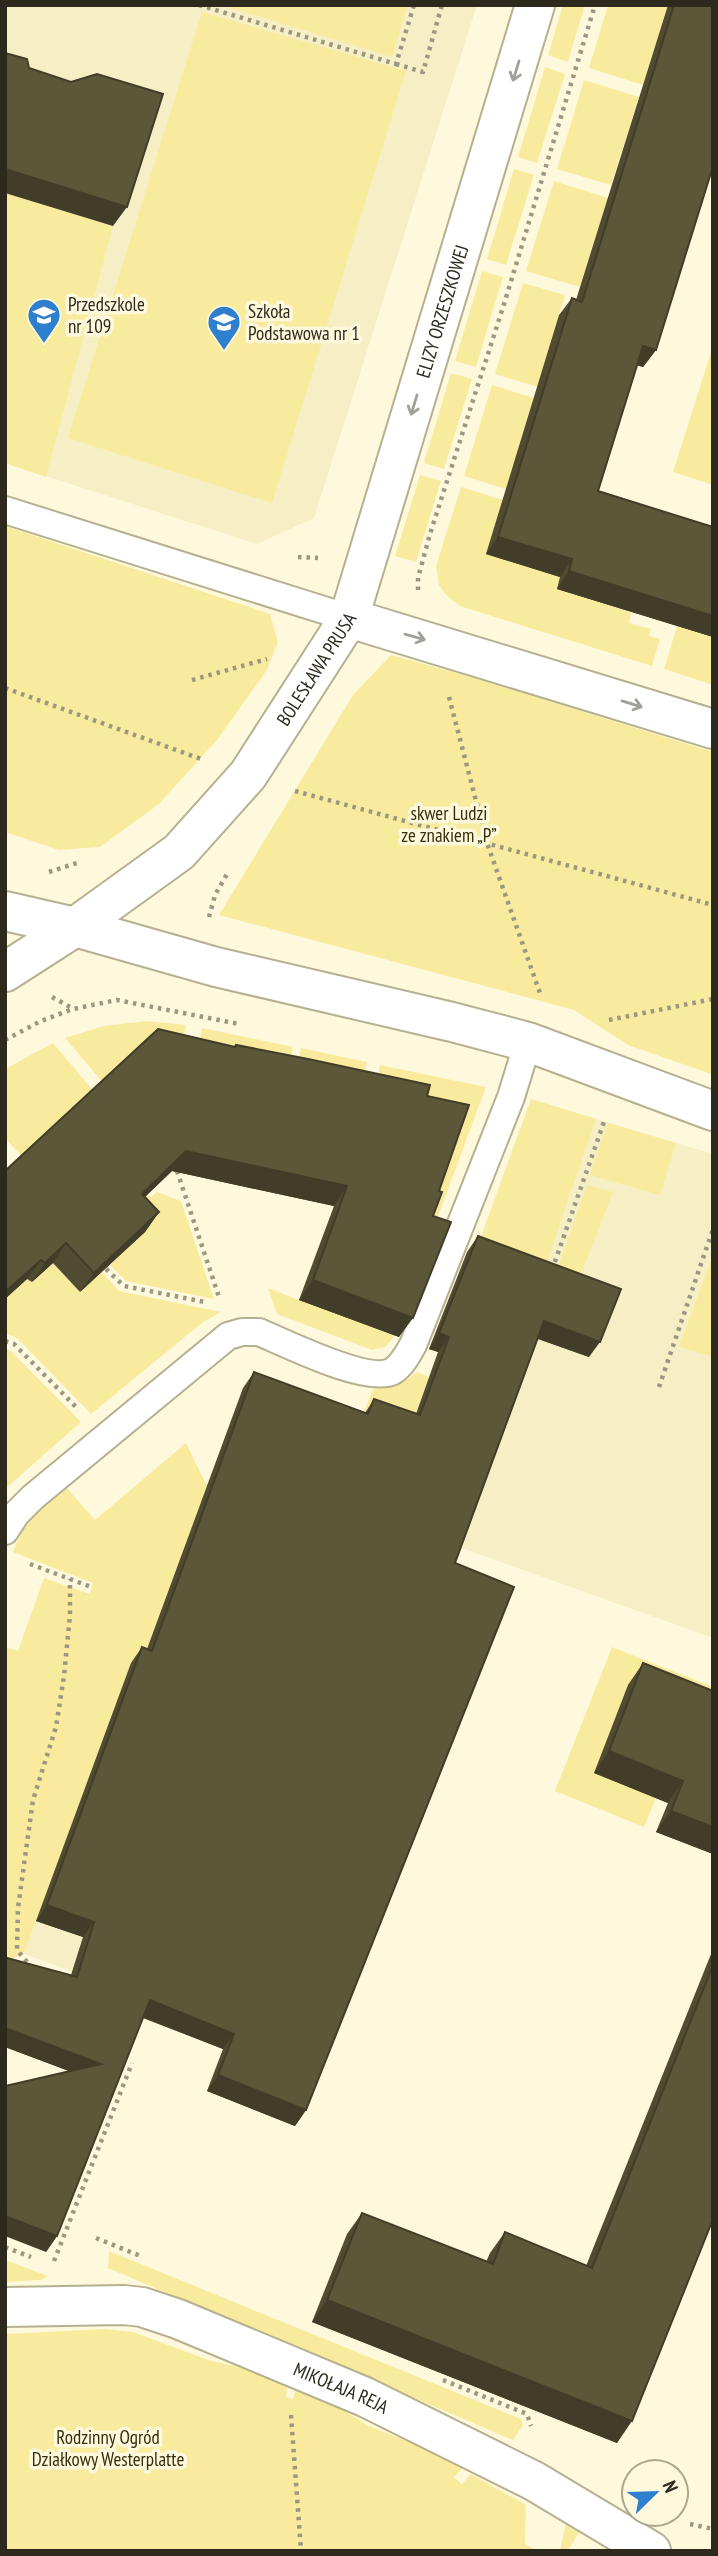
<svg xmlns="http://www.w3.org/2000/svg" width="718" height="2556" viewBox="0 0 718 2556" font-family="'PT Sans Narrow',sans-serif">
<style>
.built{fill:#f6efc5}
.green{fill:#f9eb9d}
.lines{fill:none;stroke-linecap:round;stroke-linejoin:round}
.lane-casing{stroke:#b5b08f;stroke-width:30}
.street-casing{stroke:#b5b08f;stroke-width:42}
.path{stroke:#9b9782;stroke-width:4.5;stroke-dasharray:3.5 5;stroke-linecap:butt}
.lane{stroke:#fff;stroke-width:26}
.street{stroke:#fff;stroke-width:38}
.wall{fill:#504b31}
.shaded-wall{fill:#413d28}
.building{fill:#5d5739;stroke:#413d28;stroke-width:2}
.oneway{stroke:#a09f99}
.labels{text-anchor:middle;stroke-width:7;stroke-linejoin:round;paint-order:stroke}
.poi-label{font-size:19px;fill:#2d2a1d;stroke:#fef9dd;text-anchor:start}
.street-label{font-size:19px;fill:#2d2a1d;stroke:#fef9dd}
.park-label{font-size:19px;fill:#352f0b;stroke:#fef9dd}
</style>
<rect width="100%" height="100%" fill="#fef9dd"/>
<path class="built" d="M5,5H477L314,518L257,544L5,463Z
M531,1099L713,1154V1638L456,1546L196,1987L180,2032L131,2013L73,1972L24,1954L131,1663L141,1666L243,1388L409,1431Z"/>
<path class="green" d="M221,5H408L392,57Z
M563,5H585L568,62L548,55Z
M608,5H668L643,85L589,68Z
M202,12L406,71L272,503L68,438Z
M545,67L565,74L537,163L518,157Z
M584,80L639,97L611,185L557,169Z
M514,169L534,175L506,265L487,259Z
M5,180L52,207L113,226L46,477L5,463Z
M554,181L608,198L580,287L526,271Z
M482,271L503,277L476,367L455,361Z
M523,283L565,295L538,387L495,374Z
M713,346V485L673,472Z
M451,373L472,379L444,469L424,463Z
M492,385L534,398L506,489L464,476Z
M420,475L441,481L416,562L395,556Z
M461,487L503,500L560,577L558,589L624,610L631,613L629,623L651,629L649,636L660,639L652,666L460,606L446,595L439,585L436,566Z
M5,526L270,614L278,642L267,670L217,740L159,804L100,847L59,850L5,832Z
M677,626L713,637V685L664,669Z
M391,655L464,675L713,752L711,1074L628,1045L574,1010L219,915L353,695Z
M147,1021L186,1025L177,1069L105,1085L65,1038L104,1026Z
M202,1028L293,1047L284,1091L193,1072Z
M53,1043L96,1094L25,1160L5,1138V1069Z
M301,1048L367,1062L358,1105L292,1092Z
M380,1065L486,1087L393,1338L385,1347L372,1350L277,1314L268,1288L299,1300L372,1107Z
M531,1099L596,1119L541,1279L475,1255Z
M608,1123L676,1143L660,1195L590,1175Z
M587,1185L613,1192L579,1280L556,1272Z
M157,1192L181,1201L214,1299L126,1281L110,1265L145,1232L117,1202L147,1195L151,1197Z
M713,1255V1357L679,1347Z
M53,1263L80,1292L102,1272L119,1291L221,1312L203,1322L91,1414L17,1338L5,1333V1299L27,1279L32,1282Z
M5,1348L11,1351L81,1422L5,1489Z
M417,1372L429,1377L409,1431L363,1415L373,1389C390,1388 404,1383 417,1372Z
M186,1443L207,1486L141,1666L131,1664L24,1954L5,1961V1647L18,1651L44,1578L90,1594L93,1583L13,1552C26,1519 40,1510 66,1487L95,1520Z
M612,1647L713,1687V1719L628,1686L594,1773L656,1798L644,1827L555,1791Z
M109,2251L521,2419L523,2425L513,2440L108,2268Z
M5,2260L48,2276L41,2280L5,2282Z
M105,2329L133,2332L211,2361L288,2377L286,2397L293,2399L298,2383L369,2426L434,2452L462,2469L454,2477L462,2484L471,2474L526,2505L525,2544L537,2551H5V2334Z
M566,2523L580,2531L568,2551H560Z"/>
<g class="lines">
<defs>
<path id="lane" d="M5,510L349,618
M5,1531L16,1514L33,1497L228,1336L242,1332H259C285,1343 369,1385 393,1371C402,1365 408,1354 413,1345L511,1097L528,1042"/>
<g id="street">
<path d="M349,618L713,729"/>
<path d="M5,911L75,927L216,967L452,1022L528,1042L713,1111"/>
<path id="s1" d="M5,972L75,927L179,852L248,775L349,618L535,5"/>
<path id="s2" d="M5,2307L124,2305L142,2307L178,2319L365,2397L534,2481L651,2551"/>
</g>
</defs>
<use href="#lane" class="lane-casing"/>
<use href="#street" class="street-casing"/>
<path class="path" d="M199,5L396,64L414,5
M396,64L423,72L442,5
M298,557L318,558
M418,590V578L430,534L505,301L595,5
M192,680L267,659
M5,688L201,759
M449,697L487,843L541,996
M295,791L713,905
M49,872L80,862
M209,917L215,895L227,874
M52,997L72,1008
M609,1020L713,999
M5,1040L41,1021L73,1009L117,1000L239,1024
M177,1171L219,1297
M106,1269L124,1286L205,1302
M552,1270L605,1119
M5,1341L14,1344L78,1409
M659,1387L713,1229
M30,1564L91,1587
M27,1962L17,1950L18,1908L33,1800L56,1727L64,1676L70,1615V1579
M96,2238L143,2257
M5,2247L31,2257
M54,2261L132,2063
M443,2380L527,2414L531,2426
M291,2415L301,2551
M690,2524L713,2529"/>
<use href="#lane" class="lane"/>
<use href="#street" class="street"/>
</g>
<path class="wall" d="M668,5H713L656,350L643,367L637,365L598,491L713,527V637L557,589L560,577L486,554L559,315L572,298L576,300Z
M236,1045L427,1096L439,1191L433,1216L399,1337L299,1300L334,1206L172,1171L145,1197L159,1212L145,1232L80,1292L53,1263L32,1282L27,1279L5,1299V1171L235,1047Z
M478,1236L589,1357L538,1339L455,1563L306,2110L295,2126L207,2091L223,2049L143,2018L57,2236L46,2252L69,2071L5,2047V1960L7,1958L71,1975L83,1937L36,1921L131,1663L142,1647L147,1649L243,1388L254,1372L365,1413L374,1399L416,1414L438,1352L429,1349L467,1252Z
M643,1663L713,1854L656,1832L668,1803L594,1773L628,1685Z
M713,1949V2219L617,2443L312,2322L347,2234L362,2213L486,2262L490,2253L505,2232L586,2266Z"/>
<path class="shaded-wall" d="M5,169L127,207L113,226L5,193Z
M643,346L656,350L643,367L630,363Z
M498,537L572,559L560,577L486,554Z
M569,571L713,616V637L557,589Z
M186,1151L347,1186L334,1206L172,1171L128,1213L142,1194Z
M159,1212L145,1232L80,1292L94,1273Z
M66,1243L53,1263L32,1282L45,1263Z
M41,1260L27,1279L5,1299V1292Z
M313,1280L413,1318L399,1337L299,1300Z
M544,1321L600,1342L589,1357L533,1337Z
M439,1333L449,1337L438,1352L429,1349Z
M609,1751L683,1781L668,1803L594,1773Z
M671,1811L713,1827V1854L656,1832Z
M47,1905L94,1922L83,1937L36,1921Z
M150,2000L234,2034L223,2049L139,2016Z
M5,2028L101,2064L90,2079L5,2047Z
M218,2075L306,2110L295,2126L207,2091Z
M5,2216L57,2236L46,2252L5,2236Z
M327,2300L632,2421L617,2443L312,2322Z"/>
<path class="building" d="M674,5H713V166L656,350L643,346L598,491L713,527V616L569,571L572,559L498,537L572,298L582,302Z
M5,53L27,59L29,68L71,82L97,74L163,94L127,207L5,169Z
M158,1029L235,1047L236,1045L308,1059L430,1085L427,1096L469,1105L439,1191L442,1192L433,1216L451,1222L413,1318L313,1280L347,1186L186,1151L142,1194L159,1212L94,1273L66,1243L45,1263L41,1260L5,1292V1171Z
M478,1236L621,1289L600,1342L544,1321L455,1563L514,1587L306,2110L218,2075L234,2034L150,2000L57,2236L5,2216V2086L101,2064L5,2028V1963L7,1958L77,1977L94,1922L47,1905L142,1647L152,1651L254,1372L368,1414L374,1399L420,1415L449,1337L439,1333Z
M643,1663L713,1691V1827L671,1811L683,1781L609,1751Z
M713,1965V2219L632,2421L327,2300L362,2213L493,2264L505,2232L592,2268Z"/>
<defs><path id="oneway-shaft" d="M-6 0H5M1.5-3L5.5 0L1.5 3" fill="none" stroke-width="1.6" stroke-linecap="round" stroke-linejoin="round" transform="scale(1.75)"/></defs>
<g class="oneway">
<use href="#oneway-shaft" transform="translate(516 71) rotate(107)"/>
<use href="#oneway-shaft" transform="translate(414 405) rotate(107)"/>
<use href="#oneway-shaft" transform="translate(415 637) rotate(16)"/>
<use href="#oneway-shaft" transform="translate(632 704) rotate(17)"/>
</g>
<defs>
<symbol id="school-pin" viewBox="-11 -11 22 30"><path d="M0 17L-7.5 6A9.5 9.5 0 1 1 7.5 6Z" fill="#2f7fcf" stroke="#fef9dd"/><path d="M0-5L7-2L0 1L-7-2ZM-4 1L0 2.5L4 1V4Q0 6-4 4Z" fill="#fff"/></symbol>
</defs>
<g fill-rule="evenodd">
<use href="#school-pin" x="25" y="296" width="38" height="52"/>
<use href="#school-pin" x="205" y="303" width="38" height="52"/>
</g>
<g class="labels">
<g class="poi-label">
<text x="68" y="311">Przedszkole<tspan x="68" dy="22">nr 109</tspan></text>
<text x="248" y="318">Szkoła<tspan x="248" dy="22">Podstawowa nr 1</tspan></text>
</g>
<g class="street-label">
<text dy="7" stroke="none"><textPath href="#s1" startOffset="822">ELIZY ORZESZKOWEJ</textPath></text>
<text dy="7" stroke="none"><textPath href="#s1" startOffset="441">BOLESŁAWA PRUSA</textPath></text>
<text dy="7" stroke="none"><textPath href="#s2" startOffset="352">MIKOŁAJA REJA</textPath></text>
</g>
<g class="park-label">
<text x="449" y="820">skwer Ludzi<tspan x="449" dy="22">ze znakiem „P”</tspan></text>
<text x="108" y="2444">Rodzinny Ogród<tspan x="108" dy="22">Działkowy Westerplatte</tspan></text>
</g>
</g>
<rect width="718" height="2556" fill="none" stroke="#2d2a1d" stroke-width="14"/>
<g transform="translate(655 2493) rotate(67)"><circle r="33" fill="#fef9dd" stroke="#aaa690" stroke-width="2"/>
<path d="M0-5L12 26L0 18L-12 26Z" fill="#2f7fcf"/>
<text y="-10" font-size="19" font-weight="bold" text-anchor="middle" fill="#2d2a1d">N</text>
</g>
</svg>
